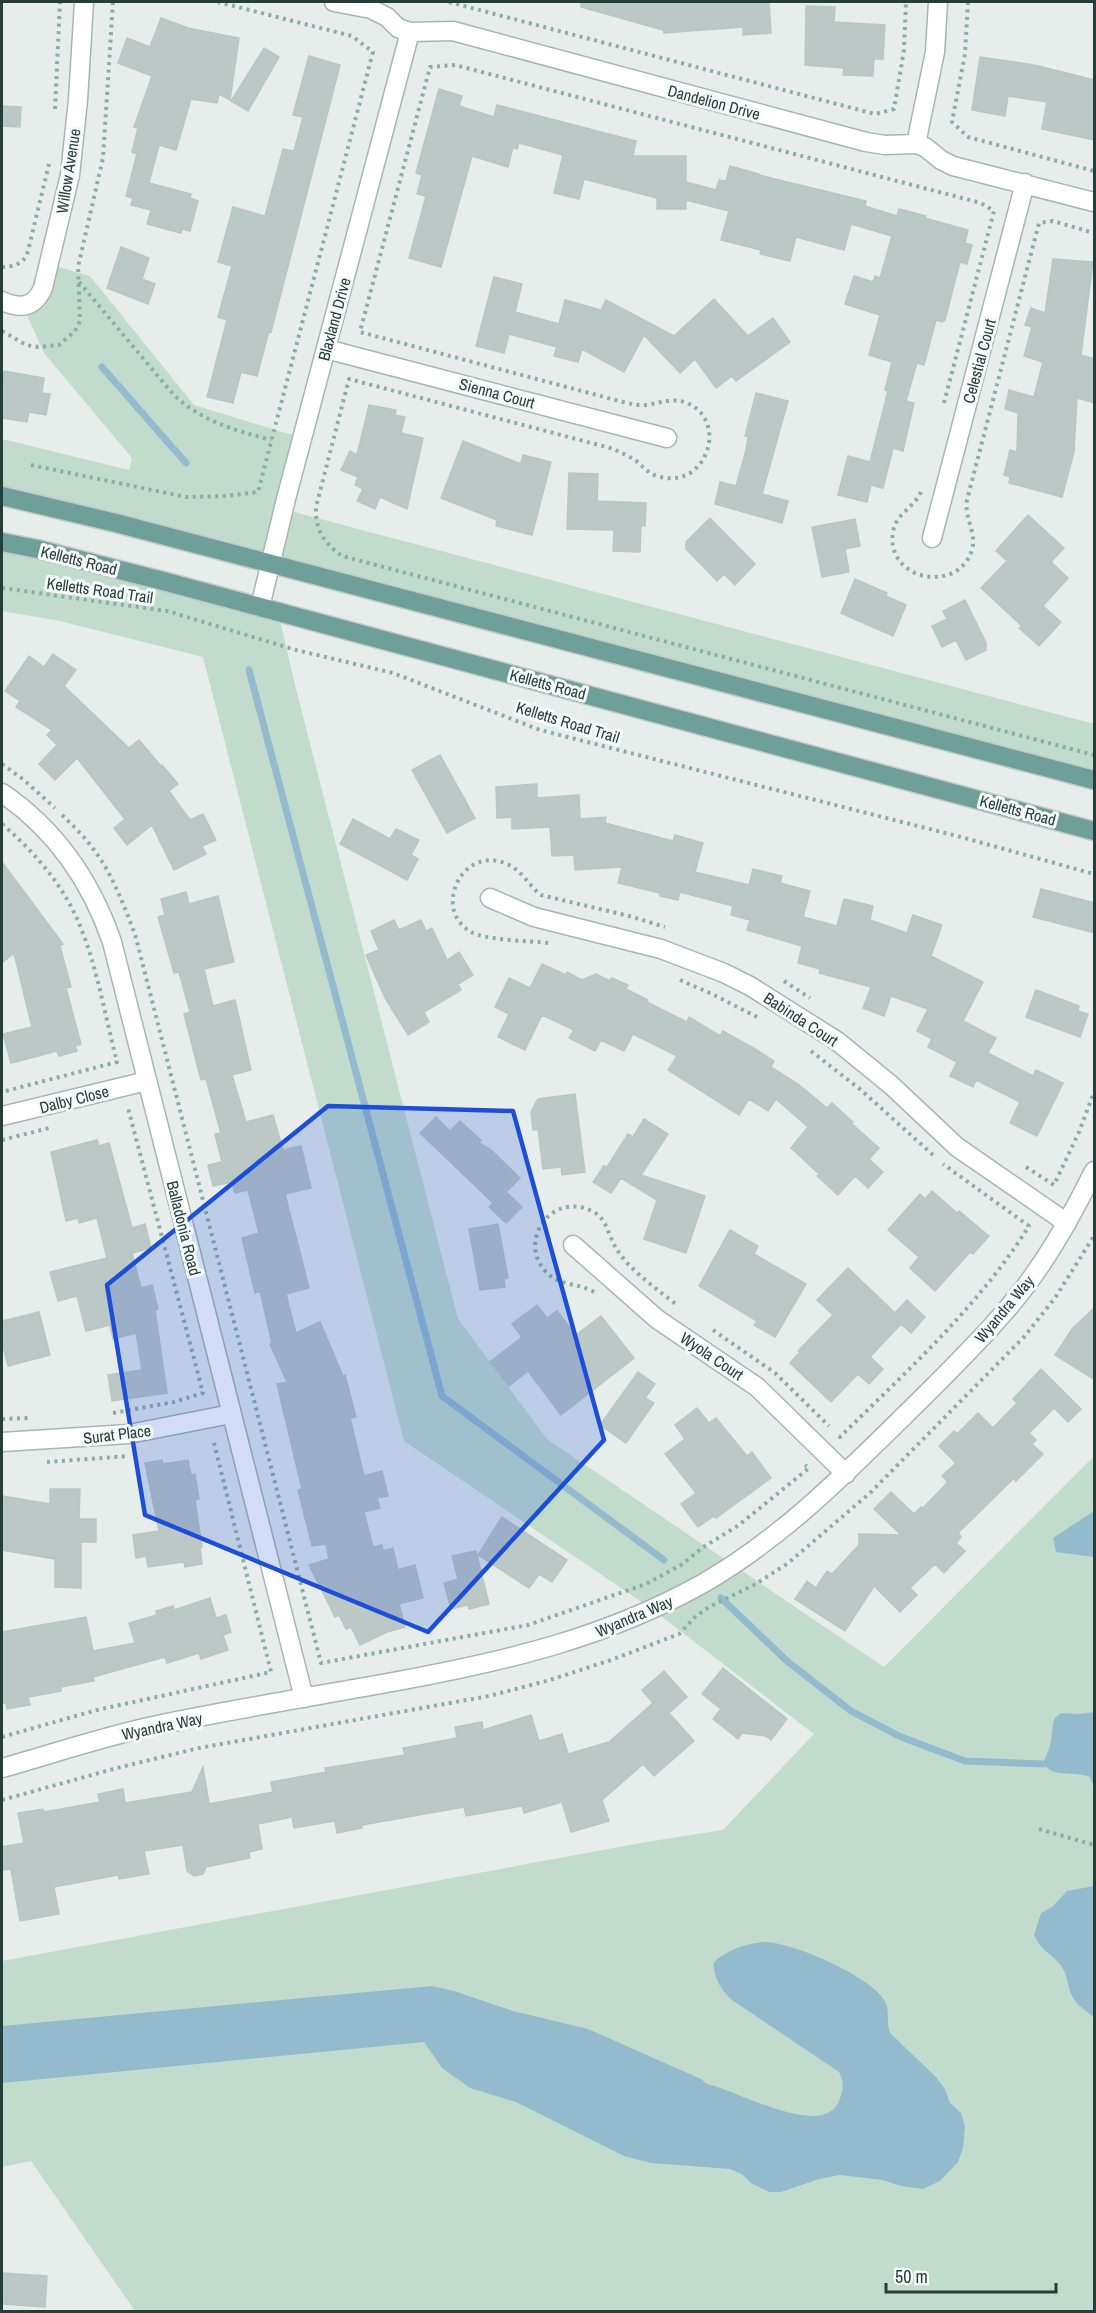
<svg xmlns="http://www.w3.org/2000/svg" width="1096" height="2313" viewBox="0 0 1096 2313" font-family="'Archivo Narrow',sans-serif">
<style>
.green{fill:#c1dccc}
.water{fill:#94bbcd}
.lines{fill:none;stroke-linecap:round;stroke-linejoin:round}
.stream{stroke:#94bbcd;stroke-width:7}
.building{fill:#bbc8c5;stroke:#b9c7c3;stroke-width:1.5}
.minor-casing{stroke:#a9b5b3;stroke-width:21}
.major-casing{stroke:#c2c9c8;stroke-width:21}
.path{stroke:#89aea8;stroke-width:4;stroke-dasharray:3 4.5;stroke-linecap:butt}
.minor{stroke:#fff;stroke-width:18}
.major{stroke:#6f9f99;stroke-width:18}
.marked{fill:#1d4ed8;fill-opacity:0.2;stroke:#1d4ed8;stroke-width:4.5;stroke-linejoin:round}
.labels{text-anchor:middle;stroke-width:6;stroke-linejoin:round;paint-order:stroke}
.street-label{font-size:16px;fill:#263e3b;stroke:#f6faf9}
</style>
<rect width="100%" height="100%" fill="#e6edeb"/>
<path class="green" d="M49,264L90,276L194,405L302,438L283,509L1094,724V780L2,496V439L129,470L132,458L44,353L23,306Z
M2,542L278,612L295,685L458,1319L547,1439L884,1667L1094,1456V2311H135L31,2161L2,2167V1961L646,1842L723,1830L814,1734L652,1609L404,1441L203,657L60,621L2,611Z"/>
<path class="water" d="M1094,1511V1557L1056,1552L1053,1538Z
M1094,1712V1787L1090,1777C1073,1770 1056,1779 1043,1764L1050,1746L1054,1719L1061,1713L1080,1714Z
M1094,1886V2017C1086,2011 1075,2004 1071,1994C1067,1983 1067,1972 1059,1963C1047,1950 1043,1953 1034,1935L1041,1913L1052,1907L1067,1891Z
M765,1942C795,1943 870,1976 885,2001C890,2010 886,2023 890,2033L936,2077L945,2089L950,2103L961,2113L965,2126L963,2148L958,2162L940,2181L923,2189L901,2186L883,2180L840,2175L819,2179L781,2192H769L751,2183L742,2174L730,2169L651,2163L624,2156L516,2102L470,2088L442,2068L424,2042L2,2083V2026L432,1986L454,1991L513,2011L588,2029L701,2079L707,2084C734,2089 820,2139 838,2103C843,2092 845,2083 839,2072L732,2000C722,1992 712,1975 714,1962C728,1950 746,1943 765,1942Z"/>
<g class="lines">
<path class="stream" d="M102,367L186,463
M249,670L442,1396L664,1560
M721,1598L787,1661L851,1711L901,1737L965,1761L1043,1764"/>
</g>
<path class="building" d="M581,2H769L771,33L743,35V27L664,33L663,30L581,7Z
M806,6L835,7L834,22L885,25L883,59H874L873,76L843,75L844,68L805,65Z
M161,18L188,28L239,38L230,100L219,94L217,103L191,99L176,150L159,145L149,183L191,194L190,198L198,201L190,231L182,229L181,233L147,224L151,210L131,205L133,198L126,196L137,154L132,152L138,128L134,127L152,76L118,63L127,38L150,47Z
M264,48L279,57L248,111L231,101Z
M309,56L340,65L271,332L269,331L257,376L241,372L233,403L207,397L227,320L218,317L232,266L218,262L233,207L265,216L283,149L294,151L303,117L293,115Z
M980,57L1034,65L1095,80V140L1042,129L1047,102L1008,96L1005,116L972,110Z
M439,89L462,96L459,106L494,117L497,105L636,141L633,156H686V182L716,190L719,180L726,181L730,166L759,174V175L866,201L865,206L897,216L899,209L926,216L925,218L968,230L965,243L972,245L967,264L960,262L945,320L942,322L936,320L924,365L917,363L906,401L914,403L903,451L893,448L883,488L871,485L867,502L838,495L848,456L870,462L888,391L885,390L892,362L869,355L880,315L845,304L854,276L873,282L875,276L880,278L892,236L851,224L844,250L796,237L790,261L760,254L761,250L721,240L729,211L686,200V209H657V198L584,179L579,199L554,193L563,155L519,143L517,149L513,147L508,167L472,156L441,267L409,258L426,196L417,194L422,175L416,173Z
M2,106L21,107L20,127L2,126Z
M121,247L149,258L142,279L155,284L148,304L107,288Z
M1053,259L1093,262L1081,355L1095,359V403L1077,398L1074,452L1062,497L1009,483L1010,477L1004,475L1010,450L1017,452L1018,413L1005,409L1009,390L1034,397L1043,362L1024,356L1032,327L1025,325L1031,308L1045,313Z
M494,277L522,284L515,312L559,324L565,300L601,310L606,300L674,336L714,299L748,336L773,318L790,342L736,381L732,376L716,388L695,359L680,373L644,335L624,372L582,349L578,362L554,356L557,347L509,334L504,353L476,346Z
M4,371L44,378L42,393L50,394L46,415L29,412L27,422L2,418V386Z
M756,393L788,401L762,494L788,501L782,523L715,504L720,482L736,486L746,450L748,437L745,436Z
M369,405L396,410L395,415L405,417L401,433L423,438L407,509L380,497L375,509L357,501L363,489L355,485L358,477L341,470L350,451L357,455Z
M463,441L521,464L523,455L551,462L532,535L496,526L497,520L441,498Z
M569,473L598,474L597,501L646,503L645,526L641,525L640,552L613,551L614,530L567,529Z
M1028,515L1064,548L1051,562L1068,578L1043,606L1061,622L1039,646L1019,628L1022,626L981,588L1007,561L996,551Z
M710,518L755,564L735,585L724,574L717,581L686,549V542Z
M855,519L860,546L845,549L849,572L822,577L812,527Z
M855,579L887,593L886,596L906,605L893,636L841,613Z
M965,600L986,643V650L966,660L956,640L942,647L932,626L947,619L943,611Z
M53,654L76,670L64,686L129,748L139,740L161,766L162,765L178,784L169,791L190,820L203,814L216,840L202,846L206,854L174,870L152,825L127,845L114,828L125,819L77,758L55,780L39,764L57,745L47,735L52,730L16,707L20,701L5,691L29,656L44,667Z
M440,755L475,818L447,833L412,770Z
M537,784V798L579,795L580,819L606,817L605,823L673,841L675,835L703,843L695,872L749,885L753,869L782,876L780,883L810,891L803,917L837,926L844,899L873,906L870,920L907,933L913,915L942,925L931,956L983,982L963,1021L996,1038L988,1053L1033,1076L1036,1070L1063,1083L1037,1136L1010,1123L1020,1102L976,1080L973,1087L950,1076L957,1062L928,1047L932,1039L917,1031L928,1009L891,996L884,1016L863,1008L871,987L819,973L820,969L798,963L802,946L747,930L750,920L731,915L733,906L680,892L678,900L660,896V893L618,883L622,867L575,870L574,855L552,856L550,827L512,829V817L497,818L496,787Z
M353,819L390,839L396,829L419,840L411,855L418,859L407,880L340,844Z
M2,862L63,944L60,946L71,987L66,988L81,1044L75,1046L77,1051L59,1056L57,1051L11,1063L3,1034L32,1027L14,953L2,963Z
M1041,889L1095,903V933L1033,917Z
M186,892L189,904L218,896L225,925L234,962L204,969L213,1006L235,1000L251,1070L232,1075L246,1122L273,1115L283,1150L301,1146L311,1188L285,1194L309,1288L286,1294L296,1333L320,1322L343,1376L345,1375L356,1417L350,1418L364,1476L382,1471L388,1496L377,1498L380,1508L364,1512L373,1547L382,1545L383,1551L393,1548L398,1570L415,1565L423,1598L399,1604L405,1627L387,1632L360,1645L351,1627L346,1629L339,1615L335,1617L309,1565L329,1559L326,1544L312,1546L298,1490L302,1489L277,1384L287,1382L270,1344L272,1343L260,1291L255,1293L242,1238L259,1233L248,1190L235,1193L232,1182L213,1186L208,1165L222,1162L215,1134L221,1133L206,1079L201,1080L184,1014L190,1012L179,972L174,973L158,917L165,915L161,899Z
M394,920L399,930L421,920L426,931L432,928L447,960L459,952L473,975L458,984L461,990L424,1012L429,1022L408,1035L385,998L366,955L379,950L371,931Z
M542,964L566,975L567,972L582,980L596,974L610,981L612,978L628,985L626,989L648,1000L647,1002L687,1022L689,1017L720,1036L723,1031L755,1049L774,1061L771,1067L798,1084L827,1108L832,1103L853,1122L851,1123L879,1148L869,1159L883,1172L868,1188L855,1176L838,1195L817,1176L819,1174L791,1148L808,1127L776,1099L768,1111L749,1099L739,1115L668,1070L677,1056L633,1034L624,1051L601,1040L595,1051L569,1038L574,1030L542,1015L525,1050L498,1037L509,1014L495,1007L509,978L530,988Z
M1036,990L1079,1006L1078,1011L1088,1014L1080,1037L1026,1017Z
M575,1094L585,1172L562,1175L561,1167L543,1169L538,1129L533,1130L531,1112L538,1099Z
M436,1117L450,1131L460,1121L481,1140L479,1143L490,1149L520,1178L506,1192L522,1207L506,1223L489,1207L493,1203L420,1133Z
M644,1119L668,1134L641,1175L705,1196L686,1253L644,1239L657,1200L621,1178L611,1193L593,1182L604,1166L607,1167L628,1134L633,1137Z
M97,1140L99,1146L109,1143L132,1228L145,1224L151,1248L132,1253L141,1288L152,1285L158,1309L155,1310L167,1393L112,1401L108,1375L142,1370L136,1333L113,1339L110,1325L86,1331L77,1296L58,1301L50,1272L107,1258L97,1218L79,1223L78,1218L66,1221L51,1152Z
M932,1191L957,1213L959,1211L989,1236L973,1254L970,1252L935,1291L910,1268L919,1257L888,1230L920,1194L925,1199Z
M498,1224L508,1278L504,1279L505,1287L480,1290L469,1229Z
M730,1230L758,1246L754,1254L806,1284L775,1337L754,1325L757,1321L699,1286Z
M848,1268L895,1313L907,1300L925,1317L911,1333L901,1324L870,1357L883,1369L869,1384L858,1374L831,1402L790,1363L800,1352L798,1351L833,1315L817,1300Z
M537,1305L547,1318L557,1311L576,1335L601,1316L634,1358L561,1415L528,1371L509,1386L490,1362L522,1337L512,1324Z
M1095,1307V1380L1055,1355L1072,1329Z
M39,1312L50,1355L8,1366L2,1342V1321Z
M1041,1369L1081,1409L1068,1422L1054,1408L1029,1433L1036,1440L1032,1444L1043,1454L1016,1481L1014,1478L958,1533L961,1537L956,1543L965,1551L944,1573L935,1564L910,1588L917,1595L900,1612L874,1586L845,1631L795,1599L807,1581L816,1588L827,1571L832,1574L859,1545V1534L901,1535L874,1509L891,1492L914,1514L921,1507L923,1508L948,1482L942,1476L956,1463L939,1446L954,1431L957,1434L978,1413L993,1428L1017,1403L1013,1399Z
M638,1372L655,1384L645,1398L654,1403L626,1443L600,1425Z
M697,1408L709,1423L716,1418L747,1456L752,1452L771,1478L716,1518L714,1516L698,1527L681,1504L696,1493L665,1454L685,1439L675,1425Z
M162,1460L163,1464L188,1460L191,1475L195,1474L199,1499L195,1500L202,1547H200L202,1564L185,1567L184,1562L148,1567L146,1556L136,1558L133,1535L159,1531L145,1463Z
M50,1489H80L79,1519H96V1542H81V1588L55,1587V1559L2,1550V1496L50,1504Z
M502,1517L567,1560L552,1582L539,1574L529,1588L478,1555Z
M476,1551L489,1604L469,1609L468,1605L451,1609L444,1583L458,1579L452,1556Z
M210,1598L216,1618L226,1615L231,1632L223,1635L228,1650L201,1659L199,1653L167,1663L165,1657L93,1677L94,1681L61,1687V1691L28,1697L30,1705L7,1709L6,1703H2V1632L86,1617L93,1651L135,1643L129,1623L157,1615L156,1611L173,1606L174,1610Z
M723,1668L787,1719L771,1740L766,1736L742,1733L738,1739L713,1719L721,1709L702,1694Z
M664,1671L687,1697L669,1713L694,1741L654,1776L643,1764L602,1800L609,1821L571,1832L562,1802L524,1813L522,1806L466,1816L464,1807L362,1825V1828L337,1833L335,1821L294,1828L292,1817L258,1824L262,1849L249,1852L250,1858L206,1867L203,1874L194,1876L187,1871L183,1845L144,1851L149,1874L119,1879L118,1875L54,1887L59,1914L20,1921L11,1869L3,1870L2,1860V1847L24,1843L18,1813L43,1809L44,1812L100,1802L98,1794L123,1789L125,1803L192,1792L203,1767L209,1804L273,1792L271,1782L326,1772L325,1768L405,1755L403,1748L457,1738L455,1727L482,1722L483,1730L531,1715L539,1741L562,1734L568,1754L609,1742L653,1703L642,1690Z
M2,2273L47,2276L45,2307L2,2304Z"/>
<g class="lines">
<defs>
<path id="minor" d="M334,2L371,9L387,17L398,28L410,32L453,31L866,142L885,145L916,144L925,147L941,160L953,166L1094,202
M916,144L935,52L938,2
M2,301C20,309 34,308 43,288L70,175L78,100L84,2
M326,349L667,438
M932,538L1025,183
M260,607L286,499L410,32
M2,793C56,830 91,881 112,942L304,1698
M490,898L534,917L661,949L724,973L750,986L837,1041L891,1085L957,1147L1067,1223
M2,1116L147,1081
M573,1245L657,1319L757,1387L846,1474
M2,1442L129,1434L231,1414
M2,1768C52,1754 102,1737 153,1726C234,1709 316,1696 398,1681C506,1661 605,1638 702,1584C779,1540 840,1479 903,1417C938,1382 975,1347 1007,1309C1043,1268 1070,1219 1094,1171"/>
<path id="major" d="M2,496L116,523L1094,780
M2,542L37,549L163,581L1094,831"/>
</defs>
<use href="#minor" class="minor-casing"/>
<use href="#major" class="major-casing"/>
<path class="path" d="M449,2L875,114L894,109L904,50L906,2
M968,2L965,54L952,122L968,137L1094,171
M55,109L60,2
M2,267C12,267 21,265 27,255L49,164
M79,282L173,394C201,421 234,430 271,440
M2,331L26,345L38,347L59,345L75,331L80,321L78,267L103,158L113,2
M944,403L994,211L981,203L455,65L430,67L360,332L623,402C631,404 639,406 646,405C661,403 672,397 687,403C730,421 706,492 657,476C647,473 643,466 635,460C629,456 621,453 614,449L349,379L316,507C315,530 324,543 342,556L1094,755
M31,465L186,497L226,496L258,492L373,52L352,36L218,2
M921,492C914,508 896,513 893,532C885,580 958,595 972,550C977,533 964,518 967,500L1039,223L1053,221L1094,233
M2,588L167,611L296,650L393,673L540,730L961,837L1094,874
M2,764L24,780L55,808
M62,815C72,825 83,835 91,846C112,872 123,904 135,934L321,1663L528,1625L646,1584L681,1565L702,1548L739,1525L809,1468L805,1465
M2,824C33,851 61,882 78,921C97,965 105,1016 117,1062L2,1092
M548,943C530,941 485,940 471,932C431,909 463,844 507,864C522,870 529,886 541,895L629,916L665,927
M680,980L712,994L757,1017
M784,981L810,998
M811,1051L861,1090L933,1155
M2,1140L49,1128
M1026,1167L1054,1185L1079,1132L1094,1092
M594,1292C579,1283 560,1286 547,1273C516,1242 551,1191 592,1211C607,1218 608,1235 616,1248C628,1269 658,1290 677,1305
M713,1330L775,1373L829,1426
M113,1413L174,1402L203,1393L128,1108L126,1109
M2,1419L28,1418
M839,1436L840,1437C907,1371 979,1306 1029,1226L943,1164
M47,1462L129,1456
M2,1737L97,1710L271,1672L213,1439
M2,1800L117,1768L199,1748L489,1696L550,1680L611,1660L679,1634L696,1616L709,1607L754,1585L787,1564L870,1493L1024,1337L1055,1298L1094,1236
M1039,1829L1094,1845"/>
<use href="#minor" class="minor"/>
<use href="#major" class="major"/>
</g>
<path class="marked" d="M328,1106L513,1111L604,1440L428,1632L145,1515L107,1285Z"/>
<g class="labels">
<g class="street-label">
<text transform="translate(714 102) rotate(15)" y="6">Dandelion Drive</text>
<text transform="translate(68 171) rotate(-81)" y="6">Willow Avenue</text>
<text transform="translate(334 319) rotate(-75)" y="6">Blaxland Drive</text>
<text transform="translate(979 361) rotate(-75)" y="6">Celestial Court</text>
<text transform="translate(497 393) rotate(15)" y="6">Sienna Court</text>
<text transform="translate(79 560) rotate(14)" y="6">Kelletts Road</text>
<text transform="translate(100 590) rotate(8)" y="6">Kelletts Road Trail</text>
<text transform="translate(548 684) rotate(15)" y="6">Kelletts Road</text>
<text transform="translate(568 722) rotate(17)" y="6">Kelletts Road Trail</text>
<text transform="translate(1018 810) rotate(15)" y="6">Kelletts Road</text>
<text transform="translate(801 1019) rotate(33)" y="6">Babinda Court</text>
<text transform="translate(74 1099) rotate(-14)" y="6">Dalby Close</text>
<text transform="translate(184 1228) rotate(76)" y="6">Balladonia Road</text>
<text transform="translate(1004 1309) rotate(-50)" y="6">Wyandra Way</text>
<text transform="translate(712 1356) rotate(34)" y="6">Wyola Court</text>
<text transform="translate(117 1434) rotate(-7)" y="6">Surat Place</text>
<text transform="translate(634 1616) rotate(-23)" y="6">Wyandra Way</text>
<text transform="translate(162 1726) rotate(-12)" y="6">Wyandra Way</text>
</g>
</g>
<rect width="1096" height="2313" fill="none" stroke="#263e3b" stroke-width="6"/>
<path d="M886 2283v9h170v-9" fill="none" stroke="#263e3b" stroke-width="3"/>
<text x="895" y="2283" font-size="18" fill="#263e3b" stroke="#f6faf9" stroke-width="4.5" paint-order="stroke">50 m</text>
</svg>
